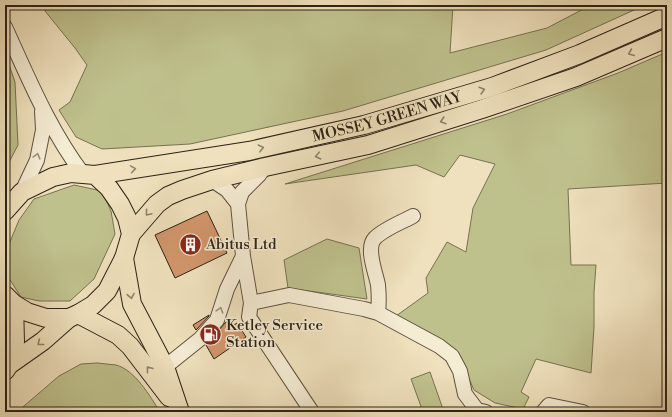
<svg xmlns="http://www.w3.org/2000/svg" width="672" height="417" viewBox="0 0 672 417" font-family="'Libre Bodoni',serif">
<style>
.green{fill:#bfc18d;stroke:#767252}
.building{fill:#d2966c;stroke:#2c2216}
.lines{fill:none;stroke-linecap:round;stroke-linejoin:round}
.minor-casing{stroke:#5d5240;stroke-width:16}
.major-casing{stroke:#2c2216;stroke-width:20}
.minor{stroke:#f5ecd4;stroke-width:14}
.major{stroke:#efe1bd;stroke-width:18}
.oneway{stroke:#8e826a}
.oneway2{stroke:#9b917e}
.labels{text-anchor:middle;stroke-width:3;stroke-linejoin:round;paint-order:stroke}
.street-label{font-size:15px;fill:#2c2216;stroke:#f5ecd4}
.poi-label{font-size:15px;fill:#2c2216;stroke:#f5ecd4;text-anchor:start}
</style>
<rect width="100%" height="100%" fill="#efe1bd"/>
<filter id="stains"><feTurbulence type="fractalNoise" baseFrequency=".005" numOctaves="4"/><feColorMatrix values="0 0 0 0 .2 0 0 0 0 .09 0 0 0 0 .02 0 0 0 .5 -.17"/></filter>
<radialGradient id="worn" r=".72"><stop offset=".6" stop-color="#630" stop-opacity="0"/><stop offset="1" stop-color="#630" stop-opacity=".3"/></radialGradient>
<path class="green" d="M46,5H453L450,53L547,28L591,5H645L546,50L343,111L190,144L102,149L76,137L59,110L70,102L87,65L75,48L45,11Z
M667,52V183L568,189L571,265H596L594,292V327L591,373L536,359L521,392L529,397L523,409L495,403L474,390L458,354L396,316L428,293L426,278L447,242L466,252L473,208L495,164L460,155L444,177L416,165L285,184L507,114L618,73Z
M6,56L15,82L18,145L5,170V57Z
M74,185L102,191L111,211L115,234L94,279L70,301H39L21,297L5,272L9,244L19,220L34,199Z
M327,239L359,248L367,299L288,288L284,260Z
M97,363C103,364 110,364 116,365C135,370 150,396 160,412H17L59,376L81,364Z
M430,372L444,412H423L411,379Z"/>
<path class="building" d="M207,211L227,253L175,278L155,235Z
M209,315V316L196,330L193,325Z
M230,320L234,325L237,323L246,337L214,359L206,345L225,323Z"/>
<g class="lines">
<defs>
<path id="minor" d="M5,27C28,77 49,129 83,174
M265,167L259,175L242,192L238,204L243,256L251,303L289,295L364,309L378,313C379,304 379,295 378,285C376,273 365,248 375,238C384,229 402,222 413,216
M212,180L227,190L238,204
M22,192L37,160L43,130L42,111
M251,303L249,317L312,412
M378,313L439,346L452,356L460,371L465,394L477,410L486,412
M165,367L200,339L217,320L227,289L243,256
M543,412L549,405L583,412"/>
<g id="major">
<path id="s1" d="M95,175L249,151L364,125L492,87L580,54L667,16"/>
<path d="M5,211L22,192L53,177L71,173L95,175L109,188L120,204L127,218L131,234L124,258L107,291L93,305L78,314L69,318H46L27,312L14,304L5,295"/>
<path d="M131,234L157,204L168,196L182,190L212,180L265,167L368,145L482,109L576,77L667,38"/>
<path d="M124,258L132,304L165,367L180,412"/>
<path d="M78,314L118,335L130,346L169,397"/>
<path d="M9,365L15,342L14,304"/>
<path d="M5,371L9,365L43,341L69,318"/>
</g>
</defs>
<use href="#minor" class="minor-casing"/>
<use href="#major" class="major-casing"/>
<use href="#minor" class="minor"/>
<use href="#major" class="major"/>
</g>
<defs><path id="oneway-chevron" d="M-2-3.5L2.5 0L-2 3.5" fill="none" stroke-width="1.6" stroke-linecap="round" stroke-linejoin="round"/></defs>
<g class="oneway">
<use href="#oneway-chevron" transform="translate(631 53) rotate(157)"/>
<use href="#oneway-chevron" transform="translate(482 90) rotate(-16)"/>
<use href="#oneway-chevron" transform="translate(443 121) rotate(163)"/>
<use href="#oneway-chevron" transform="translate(261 148) rotate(-13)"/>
<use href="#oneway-chevron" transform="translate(318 156) rotate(168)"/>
<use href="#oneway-chevron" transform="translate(133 169) rotate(-9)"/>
<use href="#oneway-chevron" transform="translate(148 213) rotate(130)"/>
<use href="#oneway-chevron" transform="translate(131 296) rotate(79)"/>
<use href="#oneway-chevron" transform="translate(40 343) rotate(142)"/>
<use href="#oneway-chevron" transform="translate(149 369) rotate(-128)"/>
</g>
<g class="oneway2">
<use href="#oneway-chevron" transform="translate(37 156) rotate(-75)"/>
<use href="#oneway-chevron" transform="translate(220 310) rotate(-72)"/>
</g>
<defs>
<symbol id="building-disc" viewBox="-11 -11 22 22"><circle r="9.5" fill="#8f2418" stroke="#f5ecd4"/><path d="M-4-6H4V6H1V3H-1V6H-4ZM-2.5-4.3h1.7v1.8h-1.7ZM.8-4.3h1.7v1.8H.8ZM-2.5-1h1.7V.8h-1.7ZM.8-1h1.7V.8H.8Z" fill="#fff"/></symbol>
<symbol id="fuel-disc" viewBox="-11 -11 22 22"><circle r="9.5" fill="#8f2418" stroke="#f5ecd4"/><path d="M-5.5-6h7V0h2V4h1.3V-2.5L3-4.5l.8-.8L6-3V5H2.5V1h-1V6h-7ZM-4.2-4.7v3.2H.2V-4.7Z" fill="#fff"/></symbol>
</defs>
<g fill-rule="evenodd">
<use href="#building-disc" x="178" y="232" width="25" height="25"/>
<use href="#fuel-disc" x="198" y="322" width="25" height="25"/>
</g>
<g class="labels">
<g class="street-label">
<text dy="5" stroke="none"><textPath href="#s1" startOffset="298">MOSSEY GREEN WAY</textPath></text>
</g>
<g class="poi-label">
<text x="206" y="249">Abitus Ltd</text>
<text x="226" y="330">Ketley Service<tspan x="226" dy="17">Station</tspan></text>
</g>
</g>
<rect width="672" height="417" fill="none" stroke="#efe1bd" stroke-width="20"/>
<rect x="6" y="6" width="660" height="405" fill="none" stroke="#2c2216" stroke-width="2"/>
<rect x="10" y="10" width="652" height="397" fill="none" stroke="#2c2216"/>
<rect width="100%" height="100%" filter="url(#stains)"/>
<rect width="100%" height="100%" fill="url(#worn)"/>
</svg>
